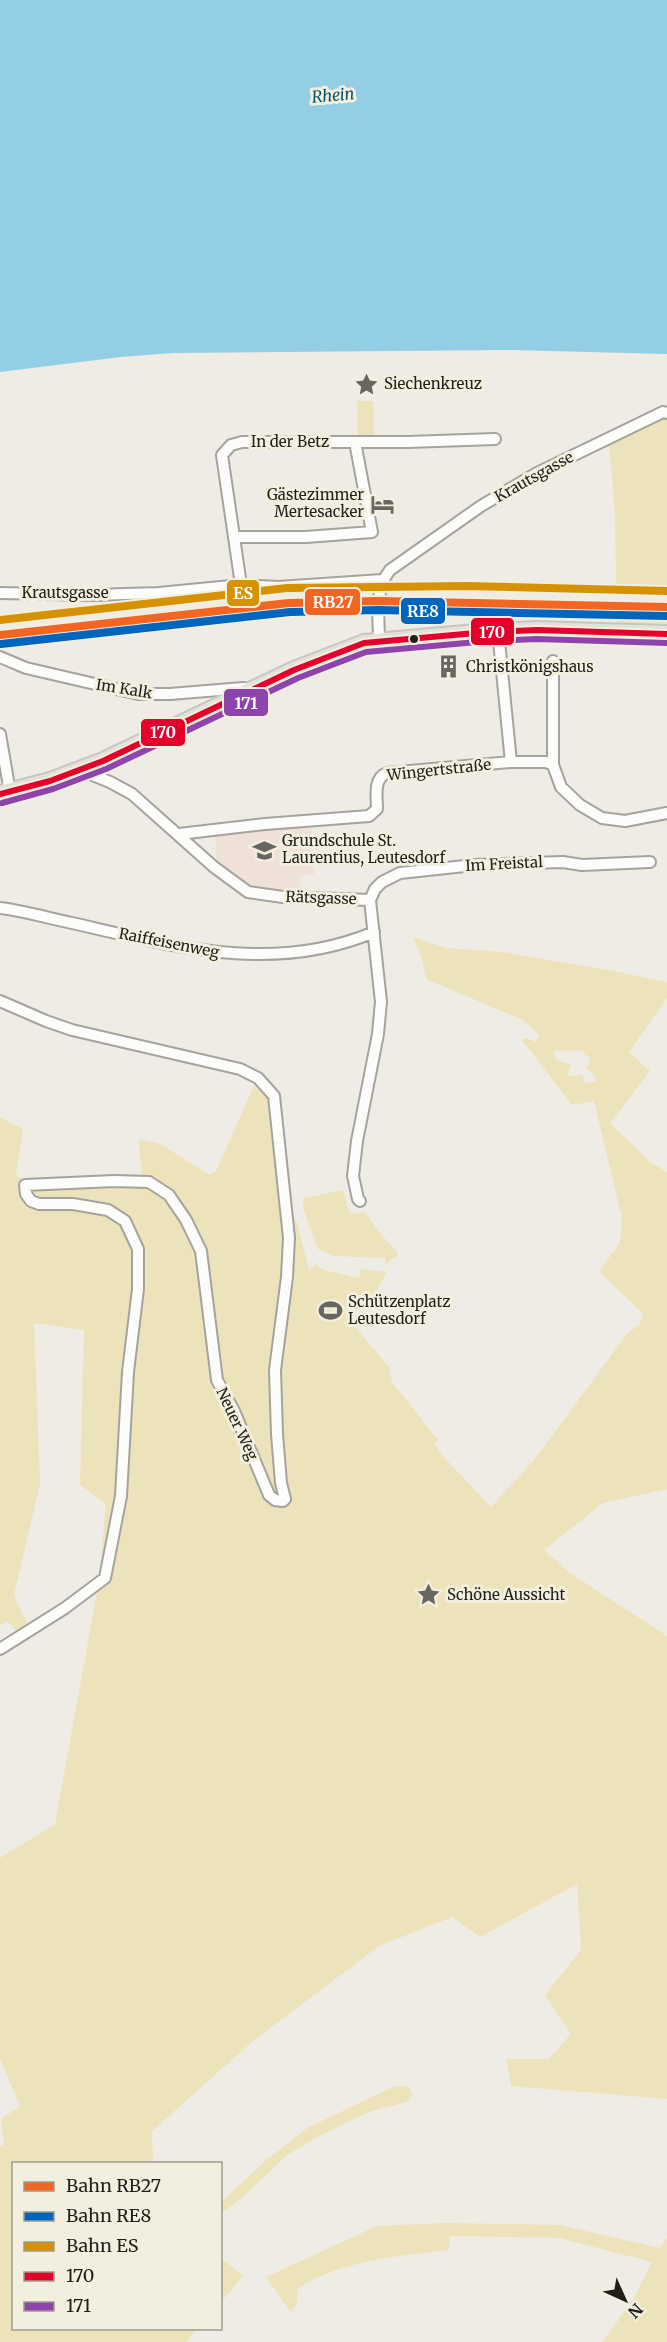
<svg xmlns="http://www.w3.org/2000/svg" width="667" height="2342" viewBox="0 0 667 2342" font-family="Merriweather,serif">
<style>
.education{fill:#efe1d8}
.green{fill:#ece3bb;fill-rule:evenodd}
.water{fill:#94cee5}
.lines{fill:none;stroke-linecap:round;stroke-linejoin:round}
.street-casing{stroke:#a5a39d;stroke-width:14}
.primary-casing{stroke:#c7c6c3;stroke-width:20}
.street{stroke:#fcfcfb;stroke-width:10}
.primary{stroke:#e4e1d9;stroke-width:16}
.bus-1-casing{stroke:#f3efdf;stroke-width:10}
.bus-2-casing{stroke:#f3efdf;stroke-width:10}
.bus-1{stroke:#e4002b;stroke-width:6}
.bus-2{stroke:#8e44ad;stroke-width:6}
.rail-1-casing{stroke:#f3efdf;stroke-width:12}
.rail-2-casing{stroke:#f3efdf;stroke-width:12}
.rail-3-casing{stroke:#f3efdf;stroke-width:12}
.rail-1{stroke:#f26522;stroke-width:8}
.rail-2{stroke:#0065bd;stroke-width:8}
.rail-3{stroke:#d79204;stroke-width:8}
.bus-dot{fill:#1f1e19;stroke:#f3efdf;stroke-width:2}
.labels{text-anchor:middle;stroke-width:6;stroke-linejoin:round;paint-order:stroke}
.poi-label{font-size:15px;fill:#1f1e19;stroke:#f3efdf;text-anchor:start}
.street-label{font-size:15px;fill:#1f1e19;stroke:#f3efdf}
.water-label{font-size:16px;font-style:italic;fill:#085069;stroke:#f3efdf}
.line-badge{stroke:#f3efdf;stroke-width:2}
.badge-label{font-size:16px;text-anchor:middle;font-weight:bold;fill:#fff}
</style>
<rect width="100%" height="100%" fill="#eeece4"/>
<path class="education" d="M311,823L314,874L299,876L301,895L250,889L217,865L215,835Z"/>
<path class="green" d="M357,401H373L374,439H358Z
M667,416V586L616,584L615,513L609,444Z
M616,616H667V625L616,624Z
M413,937L446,948L501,952L613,971L667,982V998L629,1052L650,1071L610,1123L650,1162L667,1172V1489L603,1503L544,1550L570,1573L667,1636V2099L511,2086L507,2059H549L571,2034L545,1995L581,1950L577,1884L480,1937L452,1917L379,1946L253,2041L152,2131L153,2163L14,2164V2328L197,2329L186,2342H0V2147L4,2144L1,2119L20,2106L0,2059V1858L55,1824L99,1581L106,1504L80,1485L84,1330L34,1323L40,1484L14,1595L28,1626L0,1644L18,1632L7,1621L0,1625V1117L23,1129L16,1176L25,1180L17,1188L19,1192L142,1183L139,1139L160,1144L210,1175L216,1171L254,1086L268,1098L280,1208L297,1222L309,1271L315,1264L324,1270L359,1278L361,1269L386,1272C380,1292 362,1304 348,1319L389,1367L392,1382L438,1440L434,1444L440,1453L491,1507L534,1460L627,1334L640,1324L643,1314L599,1271L620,1243L622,1218L594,1101L572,1105L522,1040L525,1038L537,1042L539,1035L523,1020L426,979L422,958ZM582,1050L586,1056L591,1057L587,1068L595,1077L596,1082L584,1083L583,1075L568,1076L571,1064L556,1060L555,1051Z
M343,1190L350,1214L365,1212L379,1232L399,1254L386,1264L385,1258L335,1256L318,1249L303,1208L304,1198Z
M395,2086H408L413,2095L407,2102L371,2111L323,2134L287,2155L245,2195L221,2214V2202L265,2161L307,2128Z
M446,2223L560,2225L660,2248L667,2238V2342H602L633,2300L652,2262L559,2238L450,2236L449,2250C399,2256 341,2260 297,2289V2304L291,2312L266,2277L377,2226Z
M221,2258L243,2276L221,2302Z"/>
<path class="water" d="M0,0H667V354L510,350L173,353L121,357L0,372Z"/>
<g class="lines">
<defs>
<path id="street" d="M236,537H306L372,532L355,442
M241,585L222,455L231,445L242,442H408L495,439
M0,593L92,595L159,593L241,585L278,587L382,580
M498,631L511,762
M379,641C379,616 374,590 390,570L481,506L537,473L663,412L667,413
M0,657L26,668L138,694H170L243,688L249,689
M553,661V765L561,787L580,805L602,818L625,821L667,813
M0,734L10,792
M80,770L110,782L132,794L214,867L248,892L283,897L370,900
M179,834L265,824L369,816L377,809C377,797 373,778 387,773L511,762H546L553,765
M370,900L375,889L382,882L400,873L474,865L563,862L582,865L650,862
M0,908C24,911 48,918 72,923C173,946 273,975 374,932
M0,1001L46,1021L72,1030L240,1069L258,1078L274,1096L289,1238L287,1277L275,1370L277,1434L281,1483L285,1499L283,1501L275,1500L269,1495L234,1411L217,1380L201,1251L186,1220L169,1195L149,1182L114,1181L25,1185L26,1194L31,1201L39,1204H73L108,1210L125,1221L138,1249V1289L128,1372L121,1496L105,1578L65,1608L0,1649
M360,1201L358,1199L353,1176L357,1141L378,1034L381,1002L370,900"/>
<path id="primary" d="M0,794L50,781L103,761L294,670L364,643L487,632L537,630L667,634"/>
</defs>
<use href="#street" class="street-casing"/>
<use href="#primary" class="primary-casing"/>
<use href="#street" class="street"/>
<use href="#primary" class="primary"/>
<defs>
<path id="bus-1" d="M0,794L50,781L103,761L294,670L364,643L487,632L537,630L667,634"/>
<path id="bus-2" d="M2,803L53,789L106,769L298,678L366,652L488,641L537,639L667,643"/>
</defs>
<use href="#bus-1" class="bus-1-casing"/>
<use href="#bus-2" class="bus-2-casing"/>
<use href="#bus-1" class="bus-1"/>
<use href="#bus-2" class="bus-2"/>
<defs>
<path id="rail-1" d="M0,635L289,603L378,601L667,607"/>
<path id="rail-2" d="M1,644L290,612L378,610L667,616"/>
<path id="rail-3" d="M0,620L287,588L468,586L667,591"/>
</defs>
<use href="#rail-1" class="rail-1-casing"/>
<use href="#rail-2" class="rail-2-casing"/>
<use href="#rail-3" class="rail-3-casing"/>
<use href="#rail-1" class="rail-1"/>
<use href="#rail-2" class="rail-2"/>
<use href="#rail-3" class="rail-3"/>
</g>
<defs>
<symbol id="sight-bare" viewBox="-9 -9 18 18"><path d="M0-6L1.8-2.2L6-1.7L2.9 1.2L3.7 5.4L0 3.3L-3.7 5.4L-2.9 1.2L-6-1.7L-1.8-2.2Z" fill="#676660" stroke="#f3efdf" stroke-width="2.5" paint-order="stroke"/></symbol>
<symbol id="hotel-bare" viewBox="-9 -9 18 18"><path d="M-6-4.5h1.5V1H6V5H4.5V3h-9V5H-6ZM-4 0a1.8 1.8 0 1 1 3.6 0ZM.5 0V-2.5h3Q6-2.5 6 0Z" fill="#676660" stroke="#f3efdf" stroke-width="2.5" paint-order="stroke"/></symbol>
<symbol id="building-bare" viewBox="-9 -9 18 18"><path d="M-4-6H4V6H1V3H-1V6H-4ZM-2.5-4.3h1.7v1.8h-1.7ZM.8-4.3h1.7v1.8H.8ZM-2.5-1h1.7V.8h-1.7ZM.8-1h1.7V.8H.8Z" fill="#676660" stroke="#f3efdf" stroke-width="2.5" paint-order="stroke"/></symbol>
<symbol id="school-bare" viewBox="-9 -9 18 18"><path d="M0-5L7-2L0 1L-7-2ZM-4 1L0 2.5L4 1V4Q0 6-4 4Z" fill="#676660" stroke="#f3efdf" stroke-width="2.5" paint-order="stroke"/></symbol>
<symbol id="stadium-bare" viewBox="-9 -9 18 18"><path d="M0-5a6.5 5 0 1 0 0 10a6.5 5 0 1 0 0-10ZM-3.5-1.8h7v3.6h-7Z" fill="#676660" stroke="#f3efdf" stroke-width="2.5" paint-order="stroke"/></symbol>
</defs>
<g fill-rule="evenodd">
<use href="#sight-bare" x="350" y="368" width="33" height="33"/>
<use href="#hotel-bare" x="366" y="488" width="33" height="33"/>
<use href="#building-bare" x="432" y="650" width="33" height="33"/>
<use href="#school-bare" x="248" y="834" width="33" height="33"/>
<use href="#stadium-bare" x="314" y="1294" width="33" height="33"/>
<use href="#sight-bare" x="412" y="1578" width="33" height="33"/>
</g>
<circle class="bus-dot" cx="414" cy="639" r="5"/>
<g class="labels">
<g class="poi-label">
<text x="384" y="389">Siechenkreuz</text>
<text x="364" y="500" text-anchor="end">Gästezimmer<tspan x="364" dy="17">Mertesacker</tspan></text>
<text x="466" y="672">Christkönigshaus</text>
<text x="282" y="846">Grundschule St.<tspan x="282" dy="17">Laurentius, Leutesdorf</tspan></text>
<text x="348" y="1307">Schützenplatz<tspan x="348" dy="17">Leutesdorf</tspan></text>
<text x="447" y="1600">Schöne Aussicht</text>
</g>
<g class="street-label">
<text x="290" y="447">In der Betz</text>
<text transform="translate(534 477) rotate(-29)" y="5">Krautsgasse</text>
<text x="65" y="598">Krautsgasse</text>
<text transform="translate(124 689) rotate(9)" y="5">Im Kalk</text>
<text transform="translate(439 770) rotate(-6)" y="5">Wingertstraße</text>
<text transform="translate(504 864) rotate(-3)" y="5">Im Freistal</text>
<text transform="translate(321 898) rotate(2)" y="5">Rätsgasse</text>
<text transform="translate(169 943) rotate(11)" y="5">Raiffeisenweg</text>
<text transform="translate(237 1424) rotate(65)" y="5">Neuer Weg</text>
</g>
<g class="water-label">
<text transform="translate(333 95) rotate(-5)" y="6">Rhein</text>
</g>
</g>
<g class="line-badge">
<rect x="226" y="579" width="34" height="28" rx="6" fill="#d79204"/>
<rect x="304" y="588" width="57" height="28" rx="6" fill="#f26522"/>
<rect x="400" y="597" width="46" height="28" rx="6" fill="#0065bd"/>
<rect x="470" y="617" width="45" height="29" rx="6" fill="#e4002b"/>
<rect x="223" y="688" width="46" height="29" rx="6" fill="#8e44ad"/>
<rect x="140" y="718" width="46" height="29" rx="6" fill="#e4002b"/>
</g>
<g class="badge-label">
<text x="243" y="599">ES</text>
<text x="333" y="608">RB27</text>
<text x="423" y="617">RE8</text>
<text x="492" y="638">170</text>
<text x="246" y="709">171</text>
<text x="163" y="738">170</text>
</g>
<rect x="12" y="2162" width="210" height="168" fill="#f3efdf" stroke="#9e9b90" stroke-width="1.5"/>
<rect x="24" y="2182" width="30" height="9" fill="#f26522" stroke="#9e9b90" stroke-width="1.5"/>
<text x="66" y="2192" font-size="18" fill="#1f1e19">Bahn RB27</text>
<rect x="24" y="2212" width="30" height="9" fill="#0065bd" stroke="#9e9b90" stroke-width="1.5"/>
<text x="66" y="2222" font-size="18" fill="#1f1e19">Bahn RE8</text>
<rect x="24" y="2242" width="30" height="9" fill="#d79204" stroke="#9e9b90" stroke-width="1.5"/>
<text x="66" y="2252" font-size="18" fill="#1f1e19">Bahn ES</text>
<rect x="24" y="2272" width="30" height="9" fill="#e4002b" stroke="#9e9b90" stroke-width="1.5"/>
<text x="66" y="2282" font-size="18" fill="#1f1e19">170</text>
<rect x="24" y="2302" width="30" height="9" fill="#8e44ad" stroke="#9e9b90" stroke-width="1.5"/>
<text x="66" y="2312" font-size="18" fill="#1f1e19">171</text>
<g transform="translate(625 2300) rotate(135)" stroke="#f3efdf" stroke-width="4.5" paint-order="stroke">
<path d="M0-4.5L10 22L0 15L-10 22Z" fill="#1f1e19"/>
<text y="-9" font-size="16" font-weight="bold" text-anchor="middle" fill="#1f1e19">N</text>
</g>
</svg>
